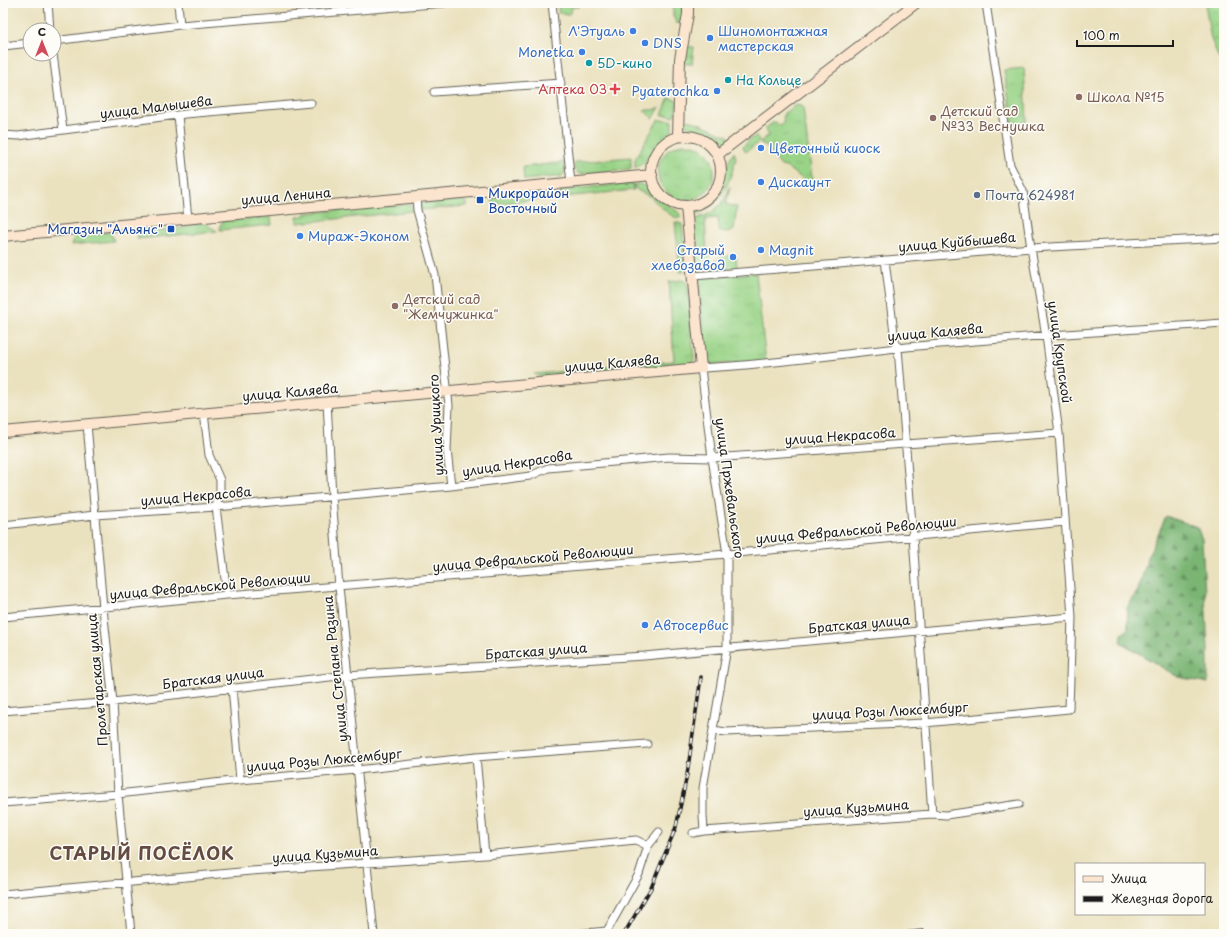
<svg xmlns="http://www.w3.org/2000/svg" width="1227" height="937" viewBox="0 0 1227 937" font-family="'Playpen Sans',sans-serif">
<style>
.grass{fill:url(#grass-tufts);stroke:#5a7851}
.forest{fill:url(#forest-firs);stroke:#4b6848}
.wetland{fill:url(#wetland-marsh);stroke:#5a7851}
.pitch{fill:#99d386;stroke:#5a7851}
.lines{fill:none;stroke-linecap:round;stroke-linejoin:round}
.street-casing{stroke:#646155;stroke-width:9}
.secondary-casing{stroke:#646155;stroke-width:12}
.street{stroke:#fff;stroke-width:7}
.secondary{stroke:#fce5cf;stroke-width:10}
.rail-casing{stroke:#1c1c1c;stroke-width:3.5}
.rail{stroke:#fdfcf7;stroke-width:2;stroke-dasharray:6;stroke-linecap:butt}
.shop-dot{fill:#3f7fe0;stroke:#fdfcf7;stroke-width:1.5}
.culture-dot{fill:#0f9aa8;stroke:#fdfcf7;stroke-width:1.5}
.health-dot{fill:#e0444e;stroke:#fdfcf7;stroke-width:1.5}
.education-dot{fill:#8d6e63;stroke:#fdfcf7;stroke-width:1.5}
.service-dot{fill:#5c6f8a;stroke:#fdfcf7;stroke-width:1.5}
.transit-dot{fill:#1a4fb4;stroke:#fdfcf7;stroke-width:1.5}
.labels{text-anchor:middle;stroke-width:3;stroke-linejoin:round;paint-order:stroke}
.shop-label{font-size:13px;fill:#366cbe;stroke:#fdfcf7;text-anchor:start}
.culture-label{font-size:13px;fill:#0d838f;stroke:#fdfcf7;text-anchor:start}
.health-label{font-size:13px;fill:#be3a42;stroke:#fdfcf7;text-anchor:end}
.education-label{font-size:13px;fill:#785e54;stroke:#fdfcf7;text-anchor:start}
.street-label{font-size:13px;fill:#1c1c1c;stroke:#fdfcf7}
.transit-label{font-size:13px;fill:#164399;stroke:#fdfcf7;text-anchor:start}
.service-label{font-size:13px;fill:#4e5e75;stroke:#fdfcf7;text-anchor:start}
.district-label{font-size:17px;font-weight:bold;letter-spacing:1px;fill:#644c43;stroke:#fdfcf7}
</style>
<defs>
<pattern id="grass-tufts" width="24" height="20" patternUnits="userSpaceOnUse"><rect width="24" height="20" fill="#99d386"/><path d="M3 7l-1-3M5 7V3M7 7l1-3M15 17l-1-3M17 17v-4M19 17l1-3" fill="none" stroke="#83b573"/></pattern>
<pattern id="forest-firs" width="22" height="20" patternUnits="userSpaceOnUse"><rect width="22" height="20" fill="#7ab573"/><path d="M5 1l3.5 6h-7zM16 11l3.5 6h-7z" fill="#63925e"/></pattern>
<pattern id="wetland-marsh" width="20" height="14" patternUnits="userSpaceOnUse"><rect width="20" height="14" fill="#99d386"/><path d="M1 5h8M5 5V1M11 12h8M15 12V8" fill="none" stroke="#83b573"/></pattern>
</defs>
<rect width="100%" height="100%" fill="#fdfcf7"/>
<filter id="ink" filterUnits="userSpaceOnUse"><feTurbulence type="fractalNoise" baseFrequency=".025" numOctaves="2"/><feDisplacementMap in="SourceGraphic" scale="8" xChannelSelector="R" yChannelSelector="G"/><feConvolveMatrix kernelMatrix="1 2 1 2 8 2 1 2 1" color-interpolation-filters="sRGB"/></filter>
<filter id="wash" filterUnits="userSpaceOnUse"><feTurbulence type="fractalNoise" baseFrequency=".012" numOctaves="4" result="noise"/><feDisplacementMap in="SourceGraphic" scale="16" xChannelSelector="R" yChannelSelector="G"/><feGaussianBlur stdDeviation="0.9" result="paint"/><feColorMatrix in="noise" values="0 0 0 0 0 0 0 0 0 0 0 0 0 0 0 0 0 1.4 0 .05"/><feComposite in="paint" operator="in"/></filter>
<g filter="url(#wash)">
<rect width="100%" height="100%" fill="#eae1be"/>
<path class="grass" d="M559,3H580H578L579,7H572L571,12L567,15L559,13L558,8Z
M673,3H688L686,24L676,23L673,15Z
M682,46L694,47L692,64H686L680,59Z
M1024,68L1027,120L1026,122L1013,124L1004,70Z
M669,98L679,101L674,116L662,115Z
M796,105L801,106L803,108L813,186L786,167L781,166L765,145L759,142L746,152L743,147C746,142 750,139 756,136L760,142L769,135L765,129L772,123L776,122L780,126L783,124L784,113Z
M660,107L653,119L644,110H654Z
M658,120H672V130L669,135L657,146L644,163L635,168V159Z
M685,120L696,122L728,136L731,141C718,145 691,135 685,123Z
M658 172a28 28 0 1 1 56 0a28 28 0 1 1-56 0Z
M734,152L736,158C729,184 722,205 695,215C698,206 713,203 718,194C726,180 724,167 734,152Z
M631,157V169L579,174C575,171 573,166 575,162Z
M565,162V172L562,176L524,180L523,167Z
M633,183L634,190L493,204L492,199L499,196Z
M635,184H640L646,187L663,202L677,211L680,215V218C671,219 656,201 649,196C644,193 639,192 635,188Z
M730,186L726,204L737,207L734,229L733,231L719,232L718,218L705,219L707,252H713C709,258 704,270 696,270L692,220C710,216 725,205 730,186Z
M458,200L467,202V206L421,210L420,203Z
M409,204L413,208V211L297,223V217L304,216L306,213Z
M271,217L272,225L220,230V225L223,221Z
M675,222L682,224L686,267L684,272H680Z
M204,223L217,231L137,239L139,231L143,229L156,231L184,228L192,224Z
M110,232L114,241L71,245L75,235Z
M736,255L737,269L714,270H712L711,267C717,256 724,256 736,255Z
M756,273L766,363L707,364L698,278Z
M681,280L686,282L688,288L694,359L691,365L596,373L594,372V368L674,361L669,282Z
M588,369L587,374C570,376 549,382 534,374Z"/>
<path class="forest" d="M1166,516L1197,527L1202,539L1208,649V683L1178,677L1120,642L1122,634L1128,629L1127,608L1138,590L1149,554Z"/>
<path class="wetland" d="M1208,3H1224V59H1219L1211,39L1206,10V6Z"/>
<path class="pitch" d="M296,3H339L297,7Z"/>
</g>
<g filter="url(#ink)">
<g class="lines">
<defs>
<path id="street" d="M48,3L50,30
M178,3L180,25
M552,3L571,183
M54,41L180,25L445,3
M3,46L30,43
M53,54L63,130
M434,92L561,83
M178,115L188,219
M3,135L18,136L185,114L311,103
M416,197L417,210L435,275L449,405L447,450L451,486
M885,260L895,341L898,348L913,537L932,814
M693,276L1031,248L1224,238
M327,402L332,496L339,587L374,934
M204,413L209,455L220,480V493L216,507L227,595
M87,424L103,608L113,702L118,794L131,934
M3,525L95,515L216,507L451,486L530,476L548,468L669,457L712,458L1059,433
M3,617L227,595L727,554L1065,522
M232,687L240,780
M3,711L113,702L347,675L644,656L1072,617
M713,730L726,732L925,723L1069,709L1072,617L1059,433L1046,336L1031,248L1023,191L1010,165L986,3
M476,757L485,855
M3,803L118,794L240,780L357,770L476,757L647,744
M704,831L703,815V788L727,648V554L712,458L701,368C767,365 832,355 897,348C1006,337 1115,331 1224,323
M693,833L704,831L932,814L946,815L1019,804
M3,894L251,871L485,855L636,840L648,846
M575,934L607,931L639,874L648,846L659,832"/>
<path id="secondary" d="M651 171a35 35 0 1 1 70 0a35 35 0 1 1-70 0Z
M678,137L680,59L688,14V3
M717,155L916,3
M3,236L652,175
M3,432L701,368L686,206"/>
</defs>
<use href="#street" class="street-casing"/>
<use href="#secondary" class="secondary-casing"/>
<use href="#street" class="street"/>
<use href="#secondary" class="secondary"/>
<defs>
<path id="rail" d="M624,934L651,888L676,827L687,775L701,677
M895,934L923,931"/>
</defs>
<use href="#rail" class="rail-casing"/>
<use href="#rail" class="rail"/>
</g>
</g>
<g class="shop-dot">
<circle cx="633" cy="31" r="4"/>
<circle cx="710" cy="38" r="4"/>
<circle cx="645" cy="43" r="4"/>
<circle cx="582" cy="52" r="4"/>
<circle cx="717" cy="91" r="4"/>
<circle cx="761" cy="148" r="4"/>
<circle cx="761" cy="182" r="4"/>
<circle cx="300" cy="236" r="4"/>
<circle cx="761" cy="250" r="4"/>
<circle cx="733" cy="257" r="4"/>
<circle cx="645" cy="625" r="4"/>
</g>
<g class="culture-dot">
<circle cx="589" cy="63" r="4"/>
<circle cx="728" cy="80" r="4"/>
</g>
<path class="health-dot" d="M613 83h4v4h4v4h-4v4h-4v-4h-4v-4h4z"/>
<g class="education-dot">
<circle cx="1079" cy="97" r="4"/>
<circle cx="933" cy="118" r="4"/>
<circle cx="395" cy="306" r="4"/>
</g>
<circle class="service-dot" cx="977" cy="195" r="4"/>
<g class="transit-dot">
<rect x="476" y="196" width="8" height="8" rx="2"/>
<rect x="167" y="225" width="8" height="8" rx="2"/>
</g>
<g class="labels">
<g class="shop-label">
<text x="625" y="36" text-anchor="end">Л'Этуаль</text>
<text x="718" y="36">Шиномонтажная<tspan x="718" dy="15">мастерская</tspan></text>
<text x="653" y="48">DNS</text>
<text x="574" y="57" text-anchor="end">Monetka</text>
<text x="709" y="96" text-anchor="end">Pyaterochka</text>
<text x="769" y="153">Цветочный киоск</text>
<text x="769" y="187">Дискаунт</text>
<text x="308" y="241">Мираж-Эконом</text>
<text x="725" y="255" text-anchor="end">Старый<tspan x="725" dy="15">хлебозавод</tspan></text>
<text x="769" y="255">Magnit</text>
<text x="653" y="630">Автосервис</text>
</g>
<g class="culture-label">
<text x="597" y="68">5D-кино</text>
<text x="736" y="85">На Кольце</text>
</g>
<g class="health-label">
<text x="607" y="94">Аптека 03</text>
</g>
<g class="education-label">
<text x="1087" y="102">Школа №15</text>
<text x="941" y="116">Детский сад<tspan x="941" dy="15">№33 Веснушка</tspan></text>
<text x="403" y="304">Детский сад<tspan x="403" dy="15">"Жемчужинка"</tspan></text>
</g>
<g class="street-label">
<text transform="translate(156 107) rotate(-7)" y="5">улица Малышева</text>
<text transform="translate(286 196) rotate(-5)" y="5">улица Ленина</text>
<text transform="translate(957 242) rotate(-5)" y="5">улица Куйбышева</text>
<text transform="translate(935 332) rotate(-5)" y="5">улица Каляева</text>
<text transform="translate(1060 352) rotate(82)" y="5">улица Крупской</text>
<text transform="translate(612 363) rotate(-5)" y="5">улица Каляева</text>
<text transform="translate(290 392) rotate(-5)" y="5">улица Каляева</text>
<text transform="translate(436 425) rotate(-93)" y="5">улица Урицкого</text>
<text transform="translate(840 436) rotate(-4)" y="5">улица Некрасова</text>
<text transform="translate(517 463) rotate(-9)" y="5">улица Некрасова</text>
<text transform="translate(730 488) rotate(82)" y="5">улица Пржевальского</text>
<text transform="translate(196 496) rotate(-5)" y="5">улица Некрасова</text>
<text transform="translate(856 530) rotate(-5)" y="5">улица Февральской Революции</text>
<text transform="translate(533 558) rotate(-5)" y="5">улица Февральской Революции</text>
<text transform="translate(210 586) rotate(-5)" y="5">улица Февральской Революции</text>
<text transform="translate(859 624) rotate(-5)" y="5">Братская улица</text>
<text transform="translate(536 651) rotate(-4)" y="5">Братская улица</text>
<text transform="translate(335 669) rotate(-96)" y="5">улица Степана Разина</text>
<text transform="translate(213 678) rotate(-7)" y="5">Братская улица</text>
<text transform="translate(97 680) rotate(-95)" y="5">Пролетарская улица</text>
<text transform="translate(890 711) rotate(-3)" y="5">улица Розы Люксембург</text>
<text transform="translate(324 760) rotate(-5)" y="5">улица Розы Люксембург</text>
<text transform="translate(856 808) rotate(-4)" y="5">улица Кузьмина</text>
<text transform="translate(325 854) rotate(-4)" y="5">улица Кузьмина</text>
</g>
<g class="transit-label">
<text x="488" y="198">Микрорайон<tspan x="488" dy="15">Восточный</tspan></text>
<text x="163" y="234" text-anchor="end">Магазин "Альянс"</text>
</g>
<g class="service-label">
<text x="985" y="200">Почта 624981</text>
</g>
<g class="district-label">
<text x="142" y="860">СТАРЫЙ ПОСЁЛОК</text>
</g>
</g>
<rect width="1227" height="937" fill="none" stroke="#fdfcf7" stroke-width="16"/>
<rect x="1075" y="863" width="130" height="52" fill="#fdfcf7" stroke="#a3a29f"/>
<rect x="1083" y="876" width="20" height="6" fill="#fce5cf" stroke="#a3a29f"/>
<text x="1111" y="883" font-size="12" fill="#1c1c1c">Улица</text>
<rect x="1083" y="896" width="20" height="6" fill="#1c1c1c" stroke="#a3a29f"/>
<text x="1111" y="903" font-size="12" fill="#1c1c1c">Железная дорога</text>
<g transform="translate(42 42)"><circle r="19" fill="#fdfcf7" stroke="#a3a29f"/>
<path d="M0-3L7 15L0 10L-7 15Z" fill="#d1495b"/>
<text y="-6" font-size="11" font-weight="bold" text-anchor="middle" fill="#1c1c1c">С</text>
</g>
<path d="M1077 40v6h96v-6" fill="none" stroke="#1c1c1c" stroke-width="2"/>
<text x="1083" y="40" font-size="12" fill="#1c1c1c" stroke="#fdfcf7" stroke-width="3" paint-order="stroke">100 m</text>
</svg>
